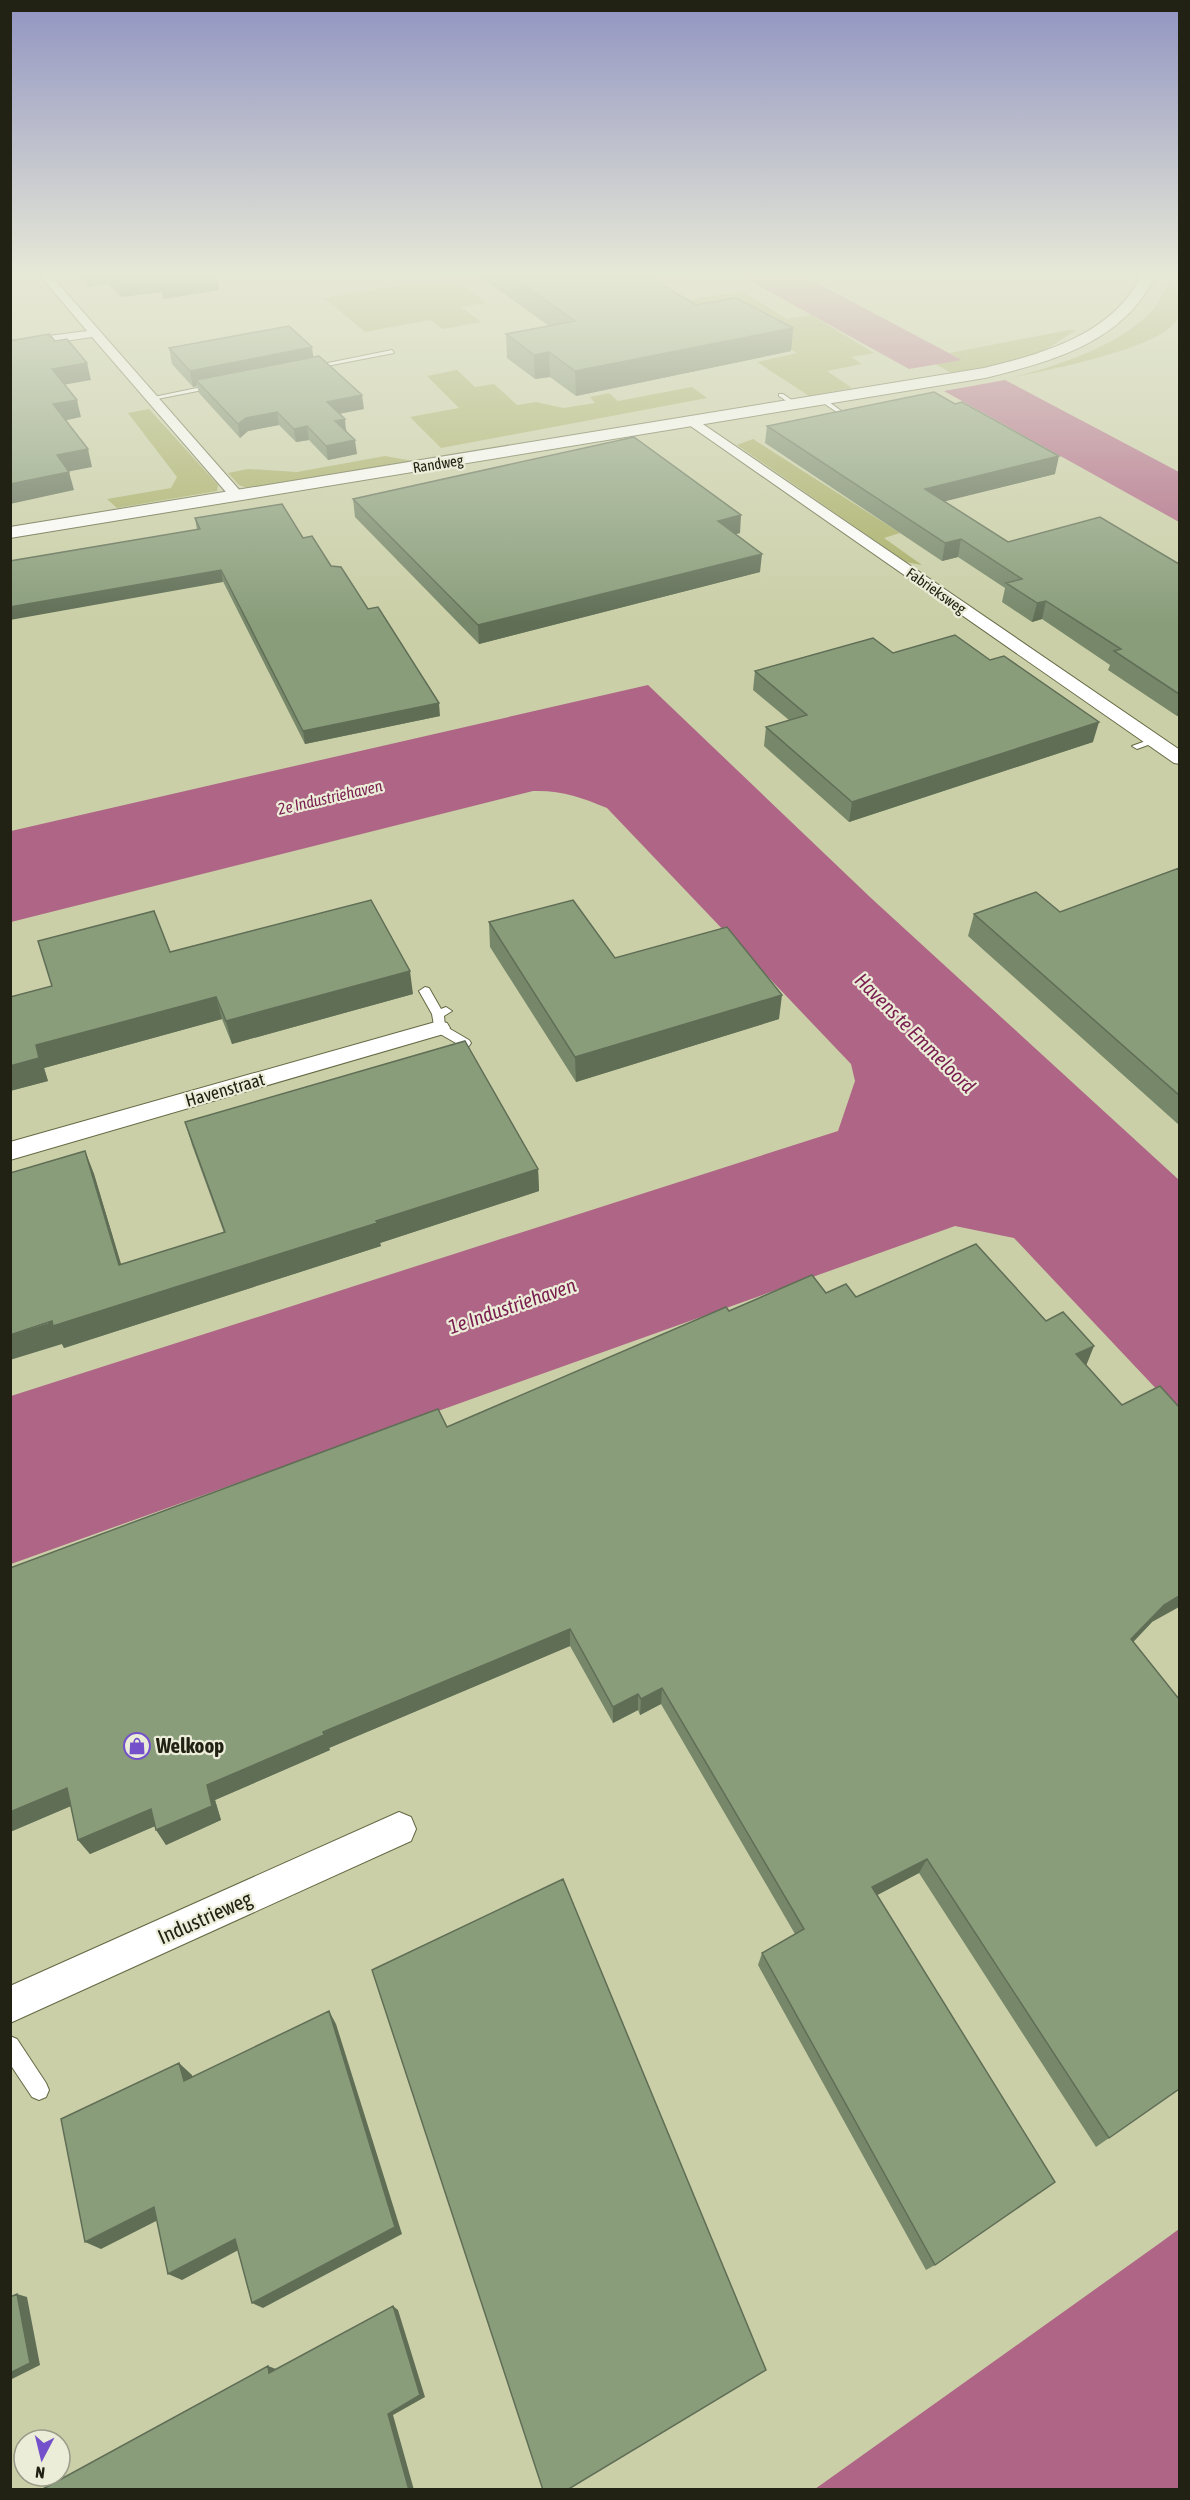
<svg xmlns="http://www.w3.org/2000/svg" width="1190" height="2500" viewBox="0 0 1190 2500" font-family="'Asap Condensed',sans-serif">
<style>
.green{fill:#a7ad65}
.water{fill:#af6586}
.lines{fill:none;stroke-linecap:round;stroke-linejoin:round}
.service-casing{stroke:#656944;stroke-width:2}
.minor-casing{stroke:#656944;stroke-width:2}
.tertiary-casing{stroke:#656944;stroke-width:2}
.service{fill:#fff;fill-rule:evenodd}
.minor{fill:#fff;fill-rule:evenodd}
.tertiary{fill:#fff;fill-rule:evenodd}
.wall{fill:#76876a}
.shaded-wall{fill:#606e56}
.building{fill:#899d7b;stroke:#606e56;stroke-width:1.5}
.labels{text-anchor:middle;stroke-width:4.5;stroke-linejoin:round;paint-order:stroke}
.far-street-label{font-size:15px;fill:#212213;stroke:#ebedd9}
.far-water-label{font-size:16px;font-style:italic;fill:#791e4e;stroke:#ebedd9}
.street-label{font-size:18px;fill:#212213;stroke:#ebedd9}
.water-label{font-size:20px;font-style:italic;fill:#791e4e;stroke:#ebedd9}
.near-poi-label{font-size:21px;font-weight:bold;fill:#212213;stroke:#ebedd9;text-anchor:start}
.near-street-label{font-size:21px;fill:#212213;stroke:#ebedd9}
</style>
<rect width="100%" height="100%" fill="#cacfa7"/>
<path class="green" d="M469,273H525L461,284L486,303L461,307L481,322L443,329L430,320L365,332L324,298Z
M626,273H727L650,287Z
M1172,273C1174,284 1183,307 1178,318C1164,349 1041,371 1007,379C1054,367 1125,345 1156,306C1163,297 1167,283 1172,273Z
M742,291L787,319L811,315L874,353L851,357L862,364L827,371L852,388L809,396L757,362L797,353L741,318L673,303Z
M1069,330H1076L1042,352L1000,366L955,375L935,364L961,360L950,353Z
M457,370L475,387L494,384L517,405L536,402L563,408L595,403L590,397L609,393L618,401L692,387L707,398L441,448L410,417L459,408L427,376Z
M149,409L218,485L217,491L117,508L107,499L171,488L177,477L128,413Z
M753,439L900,533L884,538L922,565L906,562L737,445Z
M385,456L418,462L247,488L239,485L228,473L248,469L297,472Z"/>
<path class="water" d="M736,273H798L962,360L909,369Z
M1005,380L1179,472V522L944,391Z
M648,685L871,898L1179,1180V1413L1014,1238L955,1226L11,1564V1396L838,1131L855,1081L851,1064L607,808C581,797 561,790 533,791L11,922V831Z
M1179,2229V2489H815L1160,2243Z"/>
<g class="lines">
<defs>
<path id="service" d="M392,350L394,353L311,369L308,367Z
M216,384L218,387L152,400L149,398Z
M779,394H783L799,405L794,406L779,396Z
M822,400H826L843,412L838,413L822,402Z
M1151,739L1159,741L1137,749L1132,746Z
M425,987L429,988L441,1009L446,1007L452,1011L444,1016L445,1026L469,1040L471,1043L469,1046H461L435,1031L432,1014L419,991Z
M10,2036L17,2039L46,2083L49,2090L46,2097L39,2100L32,2097L10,2064Z"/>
<path id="minor" d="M37,272H48L242,493L244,496L242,499H232L92,337L10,349V341L87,331Z
M694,418L1180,750V764L1174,763L689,425V419Z
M439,1021L447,1023L450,1028L447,1033L10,1160V1142Z
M399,1812L411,1817L416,1829L411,1841L10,2023V1986Z"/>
<path id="tertiary" d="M1143,272H1157C1126,342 1053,361 985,378L10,538V527L984,368C1045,353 1115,334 1143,272Z"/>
</defs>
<use href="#service" class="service-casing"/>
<use href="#minor" class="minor-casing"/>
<use href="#tertiary" class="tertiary-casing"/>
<use href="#service" class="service"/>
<use href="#minor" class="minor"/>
<use href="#tertiary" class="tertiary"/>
</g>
<path class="wall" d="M76,273H216L219,290L163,299L162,292L121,297L107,284L88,287Z
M475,273H647V275L696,305L793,328L791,351L576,396L550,377L535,379L507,358L506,334L549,326Z
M169,348L313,357L364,409L339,413L357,454L328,460L309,440L296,442L279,425L248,431L240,438L199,393L197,386L193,387L172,364Z
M767,426L1055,474L944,501L1008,542L1179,564V715L1177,716L1108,670L1110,665L1042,619L1032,622L1002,602L1005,588L958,557L942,561L765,443Z
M353,499L740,533L735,534L760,572L479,644L355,517Z
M195,518L303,538L331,566L368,609L440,716L305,744L197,530Z
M893,653L1093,742L849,822L764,746L766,727L789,720L753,690L755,671Z
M1179,868V1125L968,936L974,914L1060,912Z
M489,922L779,1019L576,1082L490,947Z
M170,952L413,994L232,1044L222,1019L44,1068L48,1081L10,1091L52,986Z
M185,1122L538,1169L539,1191L380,1243L381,1246L64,1348L62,1344L85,1151L94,1174L121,1265L224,1233L192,1145Z
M826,1293L856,1297L1086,1365L1152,1622L1133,1642L1109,2138L1096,2147L919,1873L877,1895L935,2265L926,2270L758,1965L762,1953L795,1934L661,1704L640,1715L638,1710L613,1723L570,1646L329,1748L330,1750L215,1800L221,1820L166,1845L155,1826L90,1854L78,1840L71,1806L10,1832V1568L447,1427L729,1311Z"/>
<path class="shaded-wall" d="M85,273H104L107,284L88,287Z
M130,273H216L219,290L163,299L162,292L121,297L116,274Z
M793,328L791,351L576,396L575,371Z
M312,347L314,363L196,380L197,386L193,387L190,371Z
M549,352L550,377L535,379L534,355Z
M87,363L91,380L57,386L52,369Z
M362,395L364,409L329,416L327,402Z
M77,400L81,417L58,422L53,404Z
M277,412L279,425L248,431L240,438L238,424L246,418Z
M345,419L346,432L335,421Z
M307,426L309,440L296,442L294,429Z
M355,440L357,454L328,460L326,446Z
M88,449L92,467L61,473L57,455Z
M1059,456L1055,474L922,507L925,489Z
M69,472L74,490L10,504V484Z
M741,515L740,533L717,539L718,521Z
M961,539L958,557L942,561L945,543Z
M762,554L760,572L479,644L478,625Z
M221,570L223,582L10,620V607Z
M1046,601L1042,619L1032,622L1037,603Z
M439,703L440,716L305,744L303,731Z
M1179,707V715L1177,716Z
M1099,722L1093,742L849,822L852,802Z
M410,971L413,994L232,1044L226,1021Z
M782,995L779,1019L576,1082L575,1057Z
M216,997L222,1019L44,1068L48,1081L10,1091V1066L36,1045Z
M85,1151L94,1174L128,1287L119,1265Z
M538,1169L539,1191L380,1243L381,1246L64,1348L62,1344L10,1360V1335L376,1221Z
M1094,1346L1086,1366L1076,1354Z
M1179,1596V1607L1152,1622L1120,1656L1131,1639L1164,1605Z
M570,1629V1646L329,1748L323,1732Z
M662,1688L661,1704L640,1715L641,1699Z
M638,1694V1710L613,1723V1707Z
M324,1735L330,1750L215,1800L221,1820L166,1845L156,1830L207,1785Z
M67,1788L78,1803L10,1832V1812Z
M151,1809L160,1824L90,1854L78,1840Z
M927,1859L919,1873L866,1901L872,1887Z
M329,2011L336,2024L402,2234L263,2308L252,2303Z
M179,2063L192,2075L196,2092L184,2081Z
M154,2207L168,2215L101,2249L85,2242Z
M235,2239L246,2246L182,2280L168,2274Z
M17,2294L27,2297L40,2365L10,2380Z
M393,2306L398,2310L425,2397L393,2415L414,2490H409L388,2414Z
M268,2366L276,2369L278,2376L269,2373Z"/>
<path class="building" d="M114,273H130L116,274Z
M158,273H183L159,276Z
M506,273H642L696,305L736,298L793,328L575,371L549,352L534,355L506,334L575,321Z
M289,326L312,347L190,371L169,348Z
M49,334L55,341L67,339L87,363L52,369L77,400L53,404L88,449L57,455L69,472L10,484V341Z
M319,356L362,395L327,402L345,419L335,421L355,440L326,446L307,426L294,429L277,412L246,418L238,424L196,380Z
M934,392L955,404L962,402L1059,456L925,489L1008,542L1100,517L1179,564V694L1114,651L1121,649L1046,601L1037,603L1006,583L1022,579L961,539L945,543L767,426Z
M634,437L741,515L718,521L762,554L478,625L353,499Z
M282,504L303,538L312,536L331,566L341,567L368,609L378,607L439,703L303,731L221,570L10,607V561L200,529L195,518Z
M955,635L990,660L1004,656L1099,722L852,802L766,727L807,715L755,671L873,638L893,653Z
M1179,868V1095L974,914L1036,892L1060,912Z
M371,900L410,971L226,1021L216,997L36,1045L39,1058L10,1066V997L52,986L38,941L154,911L170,952Z
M573,900L615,958L727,927L782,995L575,1057L489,922Z
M465,1041L538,1169L376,1221L377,1223L53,1326L52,1321L10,1335V1173L85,1151L119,1265L225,1232L185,1122Z
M976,1244L1046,1321L1063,1312L1094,1346L1076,1354L1122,1405L1160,1386L1179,1407V1596L1164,1605L1131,1639L1179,1699V2089L1109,2138L927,1859L872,1887L1055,2182L935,2265L762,1953L804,1929L662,1688L641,1699L638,1694L613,1707L570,1629L323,1732L324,1735L207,1785L212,1806L156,1830L151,1809L78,1840L67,1788L10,1812V1568L438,1409L447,1427L726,1307L729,1311L812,1275L826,1293L846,1284L856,1297Z
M563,1879L766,2370L567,2490H543L372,1970Z
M329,2011L395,2227L252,2303L235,2239L168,2274L154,2207L85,2242L61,2119L179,2063L184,2081Z
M17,2294L30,2363L10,2373V2297Z
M393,2306L420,2395L388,2414L409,2490H41L268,2366L269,2373Z"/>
<linearGradient id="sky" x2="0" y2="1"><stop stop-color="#9194c1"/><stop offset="0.44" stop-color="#e7e9d7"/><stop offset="1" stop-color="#e7e9d7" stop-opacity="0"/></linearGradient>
<rect width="1190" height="623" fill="url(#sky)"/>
<defs>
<symbol id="shop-ring" viewBox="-11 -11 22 22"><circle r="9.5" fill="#ebedd9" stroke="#7451ca" stroke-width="1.5"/><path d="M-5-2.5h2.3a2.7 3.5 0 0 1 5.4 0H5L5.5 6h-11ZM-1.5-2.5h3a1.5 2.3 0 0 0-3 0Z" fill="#7451ca"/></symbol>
</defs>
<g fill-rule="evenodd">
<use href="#shop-ring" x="122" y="1731" width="30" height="30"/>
</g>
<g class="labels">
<g class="far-street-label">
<text transform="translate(438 464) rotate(-9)" y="5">Randweg</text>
<text transform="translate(936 591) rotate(35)" y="5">Fabrieksweg</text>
</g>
<g class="far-water-label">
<text transform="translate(330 797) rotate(-13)" y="6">2e Industriehaven</text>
</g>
<g class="street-label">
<text transform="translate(225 1090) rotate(-16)" y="6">Havenstraat</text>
</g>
<g class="water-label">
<text transform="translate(915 1033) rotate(45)" y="7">Havens te Emmeloord</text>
<text transform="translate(512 1306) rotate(-19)" y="7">1e Industriehaven</text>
</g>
<g class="near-poi-label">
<text x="156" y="1753">Welkoop</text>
</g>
<g class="near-street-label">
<text transform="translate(205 1918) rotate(-24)" y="7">Industrieweg</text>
</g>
</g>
<rect width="1190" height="2500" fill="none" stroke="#212213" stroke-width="24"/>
<g transform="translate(42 2458) rotate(187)"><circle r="28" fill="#ebedd9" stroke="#9a9c8a" stroke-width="1.5"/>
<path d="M0-4.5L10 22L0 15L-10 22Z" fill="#7451ca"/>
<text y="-9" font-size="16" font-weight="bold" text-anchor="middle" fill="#212213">N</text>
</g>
</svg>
